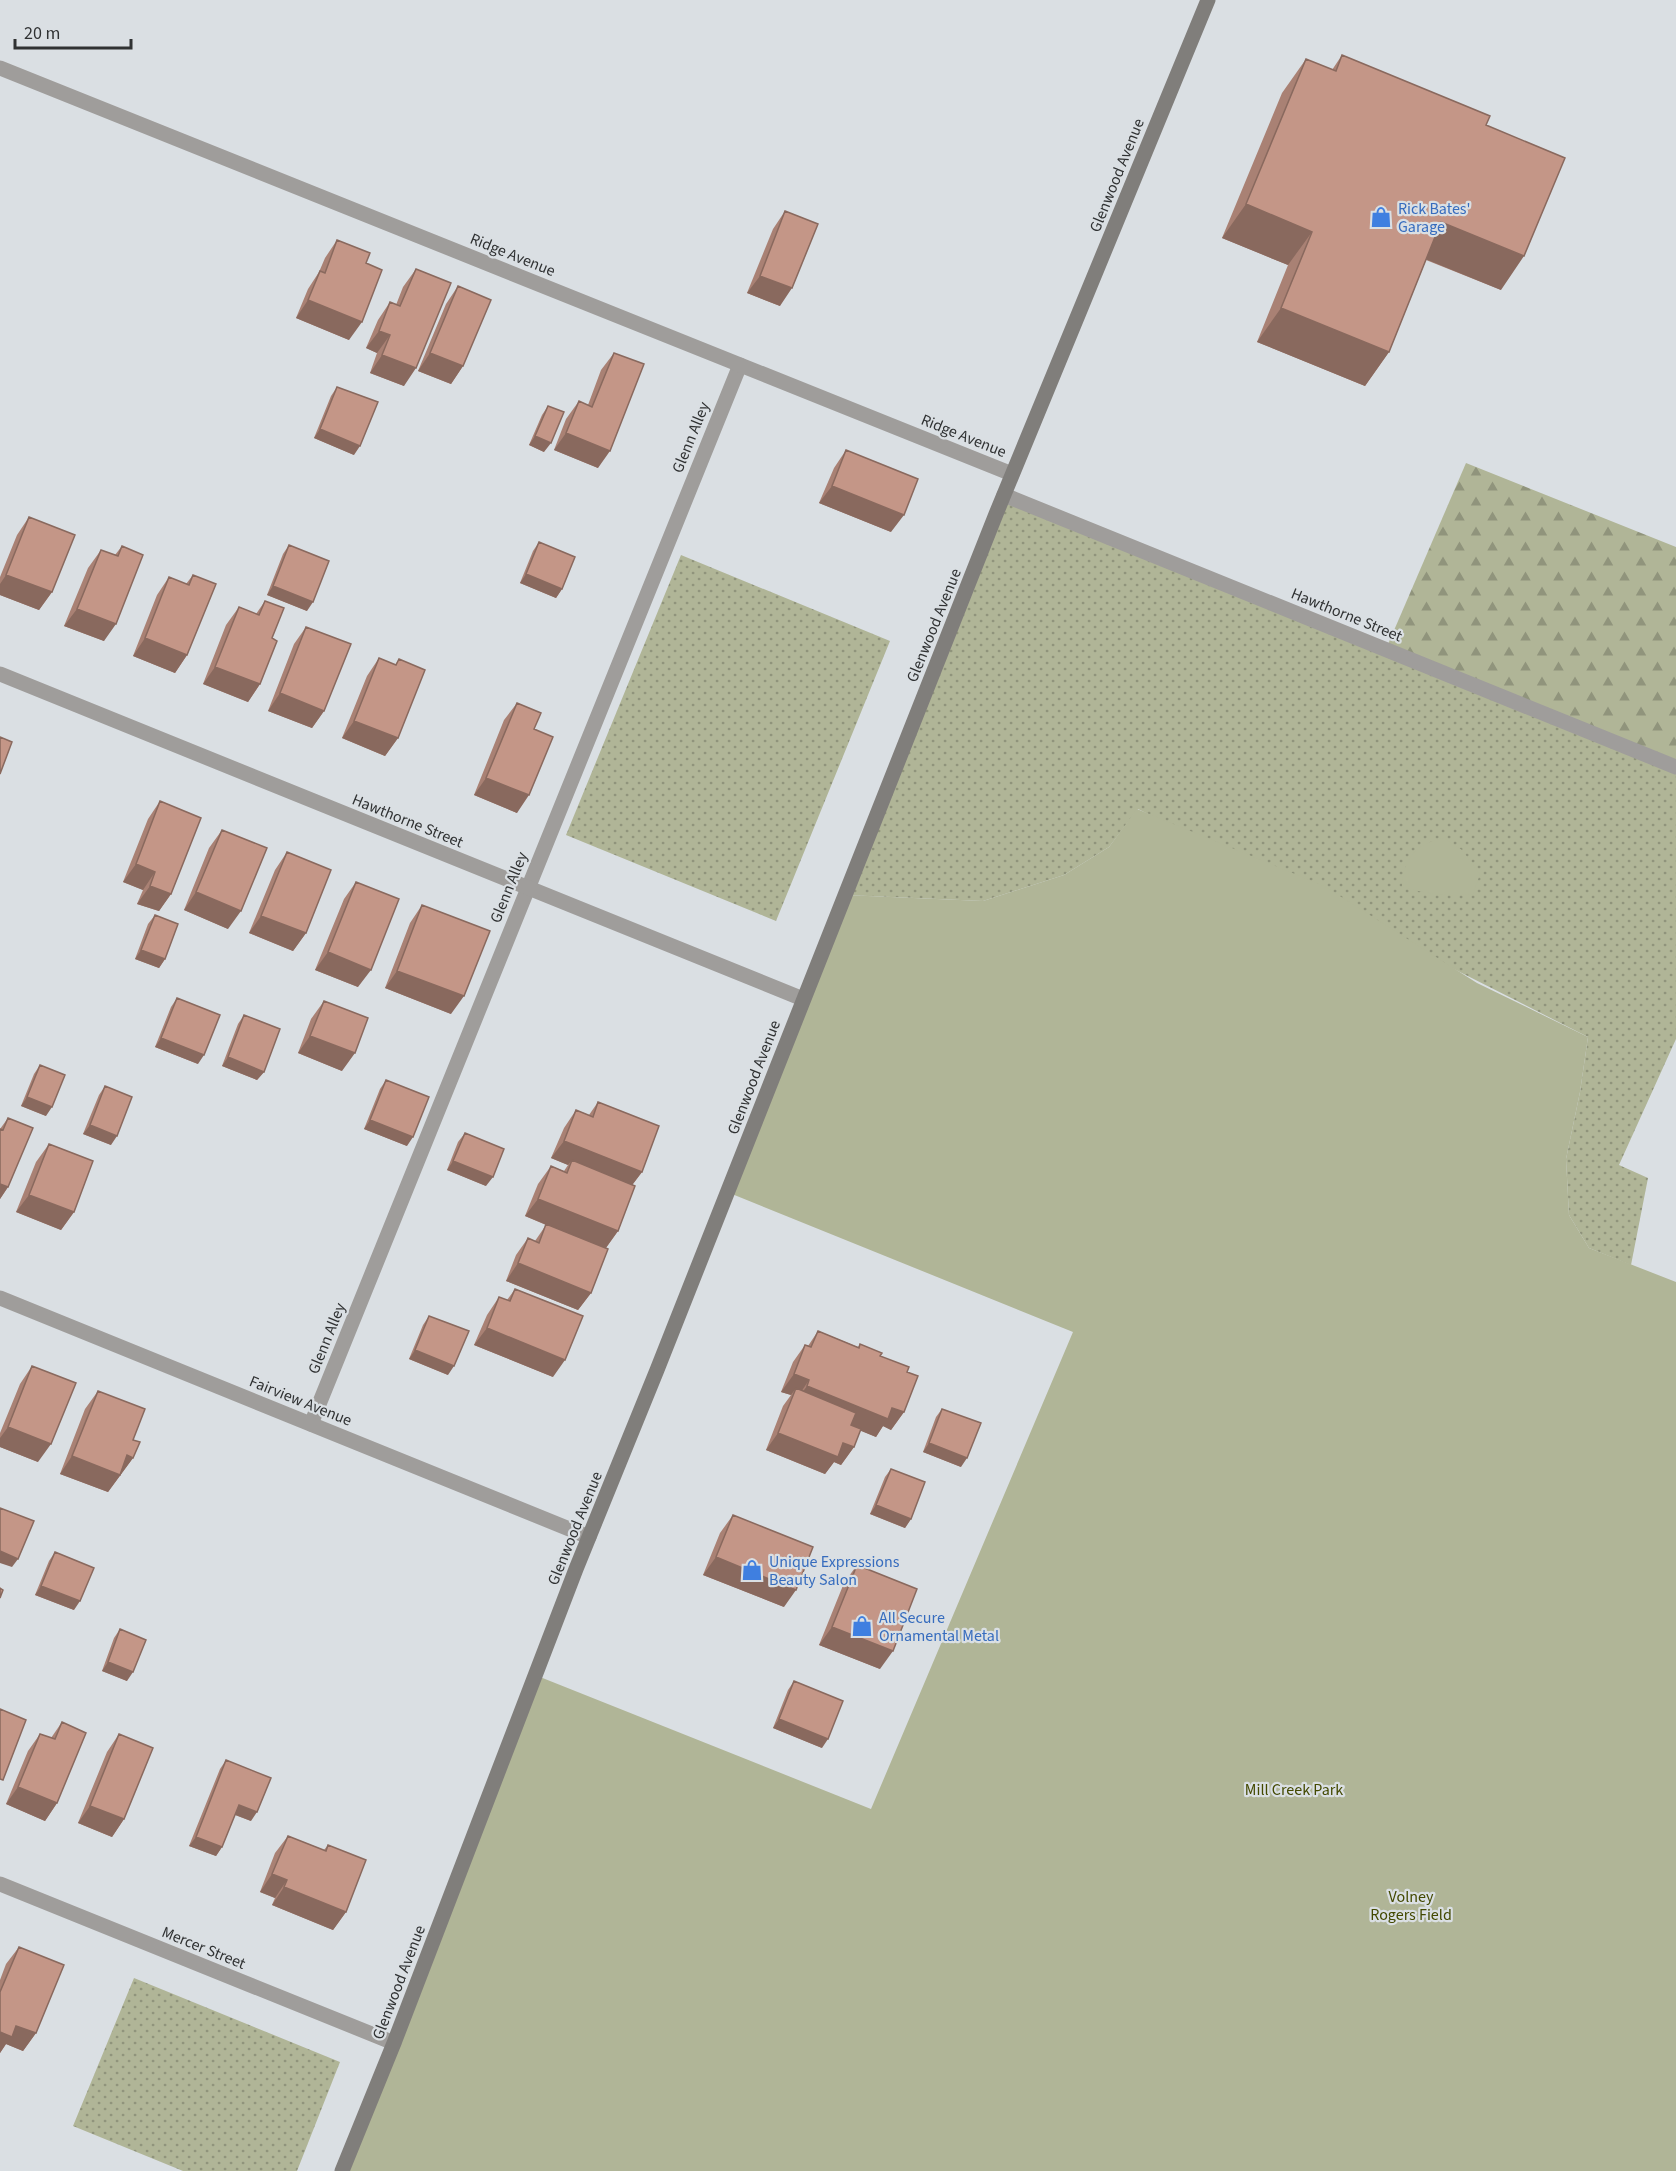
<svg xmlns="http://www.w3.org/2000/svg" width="1676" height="2171" viewBox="0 0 1676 2171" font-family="'Source Sans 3',sans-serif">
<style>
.grass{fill:url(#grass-dots)}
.forest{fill:url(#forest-firs)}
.park{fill:#b0b597}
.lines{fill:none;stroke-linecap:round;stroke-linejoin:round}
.service{stroke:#9f9d9b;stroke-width:15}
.minor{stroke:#9f9d9b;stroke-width:15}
.secondary{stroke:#807e7b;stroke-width:15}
.wall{fill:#a98174}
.shaded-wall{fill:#89695e}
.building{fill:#c49687;stroke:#89695e;stroke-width:1.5}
.labels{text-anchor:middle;stroke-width:4.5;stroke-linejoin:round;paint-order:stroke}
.street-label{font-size:16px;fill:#303233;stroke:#dadfe3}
.shop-label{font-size:16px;fill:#366cbe;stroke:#dadfe3;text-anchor:start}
.park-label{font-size:16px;fill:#434900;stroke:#dadfe3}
</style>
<defs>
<pattern id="grass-dots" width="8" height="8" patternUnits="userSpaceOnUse" patternTransform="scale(1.5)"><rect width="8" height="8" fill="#b0b597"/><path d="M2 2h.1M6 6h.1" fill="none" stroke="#90947c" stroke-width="1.8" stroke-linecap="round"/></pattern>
<pattern id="forest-firs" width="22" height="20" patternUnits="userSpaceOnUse" patternTransform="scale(1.5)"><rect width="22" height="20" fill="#b0b597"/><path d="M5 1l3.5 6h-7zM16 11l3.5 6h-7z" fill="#90947c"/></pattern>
</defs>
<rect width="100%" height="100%" fill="#dadfe3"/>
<path class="grass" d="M1004,495L1676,767V1039L1619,1165L1648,1178L1631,1265L1589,1248L1569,1215L1566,1159L1580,1092L1588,1037L1138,809L1109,847L1064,875L983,901L845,895Z
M681,555L890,641L776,921L566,835Z
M134,1978L340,2062L297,2171H183L73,2126Z"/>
<path class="forest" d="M1466,463L1676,547V767L1386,649Z"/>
<path class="park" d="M1137,809L1324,886L1477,983L1588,1037L1580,1092L1566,1159L1569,1215L1589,1248L1676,1282V2171H342L535,1675L871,1809L1073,1332L727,1192L845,895L983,901L1064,875L1109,847Z
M1444,838L1462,850L1480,874L1473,894C1446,897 1428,894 1402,887C1403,858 1417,843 1444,838Z"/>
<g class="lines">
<path class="service" d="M311,1424L740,365"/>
<path class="minor" d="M0,68L1012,474
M1004,495L1676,767
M0,674L803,999
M0,1298L589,1537
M0,1884L394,2043"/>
<path class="secondary" d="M342,2171L394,2043L576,1569L657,1370L996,514L1208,0"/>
</g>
<path class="wall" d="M1342,55L1486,125L1501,290L1426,260L1389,352L1365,386L1257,342L1288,265L1222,238L1282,93L1306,59L1332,70Z
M785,211L780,306L747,293L773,229Z
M337,240L366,263L349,340L296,318L308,289L319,272L325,258Z
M416,269L404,386L370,373L377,353L366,348L378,320L390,302L396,305L403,287Z
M458,286L463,366L451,384L418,371L446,304Z
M614,353L598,468L554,450L566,419L579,401L588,405L601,370Z
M337,387L354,455L314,438L331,396Z
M548,406L544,452L529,445L542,415Z
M846,450L891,532L819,503L834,468Z
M29,517L52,592L39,610L0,595V577L17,535Z
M539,542L562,589L556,598L520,583L533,551Z
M289,545L307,611L267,595L283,554Z
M122,546L104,641L64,626L88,568L101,550L115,555Z
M193,575L187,655L175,673L133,656L157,595L169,577L186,584Z
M265,601L272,638L260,684L248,702L203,684L226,625L239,607L256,614Z
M306,627L324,711L312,728L268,711L294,644Z
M379,658L395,665L399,659L398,738L385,756L342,738L367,676Z
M517,703L534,729L517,813L474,795L504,720Z
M160,801L171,894L159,911L137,904L143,890L123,882L148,819Z
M222,830L228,929L184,910L209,848Z
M287,852L306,933L293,951L249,933L275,870Z
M356,882L358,987L315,970L344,899Z
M422,905L451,1014L385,988L410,923Z
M155,915L165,959L159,968L135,959L148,924Z
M177,998L198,1064L155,1047L171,1007Z
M324,1001L342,1071L298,1053L311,1019Z
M244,1015L264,1072L257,1080L222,1066L238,1024Z
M40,1065L46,1116L21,1106L34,1074Z
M386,1080L407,1146L364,1129L380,1089Z
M105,1086L111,1145L83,1134L99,1095Z
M598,1102L642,1172L633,1184L618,1231L606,1248L591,1293L578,1310L506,1281L516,1255L528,1238L535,1241L546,1225L525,1216L538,1184L551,1166L564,1171L568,1165L551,1158L564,1128L576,1110L589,1115Z
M8,1118V1187L0,1199V1129Z
M465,1133L486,1186L447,1170L458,1142Z
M49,1144L74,1212L61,1230L16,1212L36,1162Z
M515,1289L553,1377L474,1345L487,1315L499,1297L507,1300Z
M429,1316L448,1375L409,1359L423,1325Z
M818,1331L858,1347L860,1344L907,1372L904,1412L891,1430L883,1426L876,1437L860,1430L854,1447L841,1465L834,1462L825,1474L766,1450L783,1406L791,1395L781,1392L793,1362L805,1345L808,1346Z
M32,1366L38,1462L0,1447V1433L20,1384Z
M98,1391L133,1440V1458L108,1492L60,1474L85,1409Z
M942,1409L961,1467L923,1452L936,1417Z
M891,1469L911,1519L905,1528L870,1514L885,1477Z
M733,1515L784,1607L703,1575L720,1533Z
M55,1552L74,1610L35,1595L49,1561Z
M857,1565L880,1669L819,1645L844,1583Z
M120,1629L127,1681L102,1671L114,1638Z
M794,1681L822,1748L773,1728L788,1690Z
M62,1722L57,1803L45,1821L6,1804L28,1751L40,1734L51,1738Z
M119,1734L124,1819L112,1837L78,1823L107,1752Z
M226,1760L251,1821L235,1815L222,1847L216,1856L189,1846L220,1769Z
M288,1836L324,1850L328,1845L346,1912L333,1930L272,1905L275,1898L260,1892L275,1853Z
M19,1947L36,2033L23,2051L6,2044L0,2053V1980L6,1964Z"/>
<path class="shaded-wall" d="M1246,204L1312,232L1288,265L1222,238Z
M1441,222L1524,256L1501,290L1418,256Z
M760,276L792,288L780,306L747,293Z
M308,300L362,322L349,340L296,318Z
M1281,308L1389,352L1365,386L1257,342Z
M379,331L390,335L377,353L366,348Z
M430,353L463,366L451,384L418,371Z
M382,355L416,368L404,386L370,373Z
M320,429L360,446L354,455L314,438Z
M566,433L610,451L598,468L554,450Z
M535,436L551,443L544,452L529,445Z
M832,486L904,515L891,532L819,503Z
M526,574L562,589L556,598L520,583Z
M6,575L52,592L39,610L0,595V584Z
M273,586L313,602L307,611L267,595Z
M77,609L116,624L104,641L64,626Z
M145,638L187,655L175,673L133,656Z
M215,667L260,684L248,702L203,684Z
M280,693L324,711L312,728L268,711Z
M354,721L398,738L385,756L342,738Z
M486,778L529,795L517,813L474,795Z
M136,864L155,872L143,890L123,882Z
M150,886L171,894L159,911L137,904Z
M196,892L241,911L228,929L184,910Z
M261,916L306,933L293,951L249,933Z
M141,950L165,959L159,968L135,959Z
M328,952L371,970L358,987L315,970Z
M397,971L464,996L451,1014L385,988Z
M310,1036L355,1053L342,1071L298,1053Z
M161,1038L204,1055L198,1064L155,1047Z
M228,1057L264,1072L257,1080L222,1066Z
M27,1097L52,1107L46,1116L21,1106Z
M370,1120L413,1137L407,1146L364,1129Z
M90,1125L117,1136L111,1145L83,1134Z
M564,1141L642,1172L629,1189L572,1160L568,1165L551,1158Z
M453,1161L493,1177L486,1186L447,1170Z
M0,1184L8,1187L0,1199Z
M29,1195L74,1212L61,1230L16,1212Z
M538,1199L618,1231L605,1249L525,1216Z
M518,1263L591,1293L578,1310L506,1281Z
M487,1328L565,1360L553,1377L474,1345Z
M415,1350L454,1366L448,1375L409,1359Z
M794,1374L809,1380L797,1398L796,1388L791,1395L781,1392Z
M807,1386L892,1408L904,1412L891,1430L883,1426L876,1437L794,1404Z
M8,1427L51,1444L38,1462L0,1447V1438Z
M778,1433L843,1443L854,1447L841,1465L834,1462L825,1474L766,1450Z
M929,1443L967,1458L961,1467L923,1452Z
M127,1455L133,1458L108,1492L60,1474L72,1456Z
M876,1505L911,1519L905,1528L870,1514Z
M0,1551L18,1559L12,1567L0,1563Z
M716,1557L796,1590L784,1607L703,1575Z
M41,1586L80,1601L74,1610L35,1595Z
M832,1627L893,1651L880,1669L819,1645Z
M108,1662L133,1672L127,1681L102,1671Z
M779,1719L828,1739L822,1748L773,1728Z
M18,1787L57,1803L45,1821L6,1804Z
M239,1805L257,1812L251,1821L233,1814Z
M90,1806L124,1819L112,1837L78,1823Z
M196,1837L222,1847L216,1856L189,1846Z
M272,1874L287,1880L275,1898L260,1892Z
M284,1887L346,1912L333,1930L272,1905Z
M16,2026L36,2033L23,2051L6,2044L0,2053V2032Z"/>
<path class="building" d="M1342,55L1490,116L1486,125L1565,158L1524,256L1441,222L1389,352L1281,308L1312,232L1246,204L1306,59L1336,71Z
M785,211L818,224L792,288L760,276Z
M337,240L370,253L366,263L382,270L362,322L308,300L320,271L325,273Z
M416,269L451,283L416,368L382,355L390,335L379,331L390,302L400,306Z
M458,286L491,300L463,366L430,353Z
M614,353L644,364L610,451L566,433L579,401L592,407Z
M337,387L378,402L360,446L320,429Z
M548,406L564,412L551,443L535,436Z
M846,450L918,479L904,515L832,486Z
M29,517L75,535L52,592L6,575Z
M539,542L575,557L562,589L526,574Z
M289,545L329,561L313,602L273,586Z
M122,546L143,555L116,624L77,609L101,550L118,556Z
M193,575L216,584L187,655L145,638L169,577L189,585Z
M265,601L284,608L272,638L277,641L260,684L215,667L239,607L259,615Z
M306,627L351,644L324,711L280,693Z
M379,658L396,665L399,659L425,670L398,738L354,721Z
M517,703L541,713L534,729L553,737L529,795L486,778Z
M0,737L12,742L0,774Z
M160,801L201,818L171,894L150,886L155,872L136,864Z
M222,830L267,848L241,911L196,892Z
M287,852L331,870L306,933L261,916Z
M356,882L399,899L371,970L328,952Z
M422,905L490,931L464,996L397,971Z
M155,915L178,924L165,959L141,950Z
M177,998L220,1015L204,1055L161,1038Z
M324,1001L368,1018L355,1053L310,1036Z
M244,1015L280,1029L264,1072L228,1057Z
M40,1065L65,1075L52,1107L27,1097Z
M386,1080L429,1097L413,1137L370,1120Z
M105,1086L132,1097L117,1136L90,1125Z
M598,1102L659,1126L642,1172L564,1141L576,1110L593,1117Z
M8,1118L33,1128L8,1187L0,1184V1129L3,1130Z
M465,1133L504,1149L493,1177L453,1161Z
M49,1144L93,1161L74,1212L29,1195Z
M572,1160L635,1186L618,1231L538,1199L551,1166L567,1173Z
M546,1224L608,1249L591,1293L518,1263L528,1238L539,1243Z
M515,1289L583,1316L565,1360L487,1328L499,1297L510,1301Z
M429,1316L469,1331L454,1366L415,1350Z
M818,1331L859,1348L860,1344L882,1353L880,1356L909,1367L907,1372L918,1376L904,1412L892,1408L888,1419L807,1386L809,1380L794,1374L805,1345L811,1347Z
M32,1366L76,1383L51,1444L8,1427Z
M796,1388L856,1413L851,1425L861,1429L854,1447L843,1443L838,1457L778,1433Z
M98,1391L145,1409L133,1440L140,1442L133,1458L127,1455L120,1475L72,1456Z
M942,1409L981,1423L967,1458L929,1443Z
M891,1469L925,1482L911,1519L876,1505Z
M0,1508L34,1521L18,1559L0,1551Z
M733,1515L813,1547L796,1590L716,1557Z
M55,1552L94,1568L80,1601L41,1586Z
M857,1565L917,1589L893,1651L832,1627Z
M0,1588L3,1590L0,1598Z
M120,1629L146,1640L133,1672L108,1662Z
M794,1681L843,1701L828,1739L779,1719Z
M0,1709L26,1720L3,1780L0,1779Z
M62,1722L86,1733L57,1803L18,1787L40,1734L55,1739Z
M119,1734L153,1748L124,1819L90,1806Z
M226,1760L271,1778L257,1812L239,1805L222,1847L196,1837Z
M288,1836L326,1851L328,1845L366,1860L346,1912L284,1887L287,1880L272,1874Z
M19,1947L64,1965L36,2033L16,2026L12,2037L0,2032V1992Z"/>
<defs>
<symbol id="shop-bare" viewBox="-9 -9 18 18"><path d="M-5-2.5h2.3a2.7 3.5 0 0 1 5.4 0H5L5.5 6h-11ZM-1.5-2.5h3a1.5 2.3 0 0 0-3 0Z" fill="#3f7fe0" stroke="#dadfe3" stroke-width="2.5" paint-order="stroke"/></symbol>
</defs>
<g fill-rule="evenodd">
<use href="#shop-bare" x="1366" y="202" width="30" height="30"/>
<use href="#shop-bare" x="737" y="1555" width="30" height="30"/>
<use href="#shop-bare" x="847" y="1611" width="30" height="30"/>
</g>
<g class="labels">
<g class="street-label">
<text transform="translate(1116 175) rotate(-68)" y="6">Glenwood Avenue</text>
<text transform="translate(513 254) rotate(22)" y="6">Ridge Avenue</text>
<text transform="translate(964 435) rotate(22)" y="6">Ridge Avenue</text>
<text transform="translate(690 437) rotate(-68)" y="6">Glenn Alley</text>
<text transform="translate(1347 614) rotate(22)" y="6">Hawthorne Street</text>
<text transform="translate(933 625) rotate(-68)" y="6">Glenwood Avenue</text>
<text transform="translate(408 820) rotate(22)" y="6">Hawthorne Street</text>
<text transform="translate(508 887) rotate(-68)" y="6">Glenn Alley</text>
<text transform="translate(753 1077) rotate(-69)" y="6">Glenwood Avenue</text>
<text transform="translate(326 1338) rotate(-68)" y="6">Glenn Alley</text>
<text transform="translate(301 1400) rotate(22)" y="6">Fairview Avenue</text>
<text transform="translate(574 1528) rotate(-68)" y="6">Glenwood Avenue</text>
<text transform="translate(204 1947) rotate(22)" y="6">Mercer Street</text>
<text transform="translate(398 1982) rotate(-69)" y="6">Glenwood Avenue</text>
</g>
<g class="shop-label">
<text x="1398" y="214">Rick Bates'<tspan x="1398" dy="18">Garage</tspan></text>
<text x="769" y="1567">Unique Expressions<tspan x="769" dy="18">Beauty Salon</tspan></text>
<text x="879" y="1623">All Secure<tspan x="879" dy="18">Ornamental Metal</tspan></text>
</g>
<g class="park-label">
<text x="1294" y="1795">Mill Creek Park</text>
<text x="1411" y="1902">Volney<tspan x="1411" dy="18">Rogers Field</tspan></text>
</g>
</g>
<path d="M15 39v9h116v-9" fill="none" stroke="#303233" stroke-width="3"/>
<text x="24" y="39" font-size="18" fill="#303233" stroke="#dadfe3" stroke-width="4.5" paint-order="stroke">20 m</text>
</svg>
